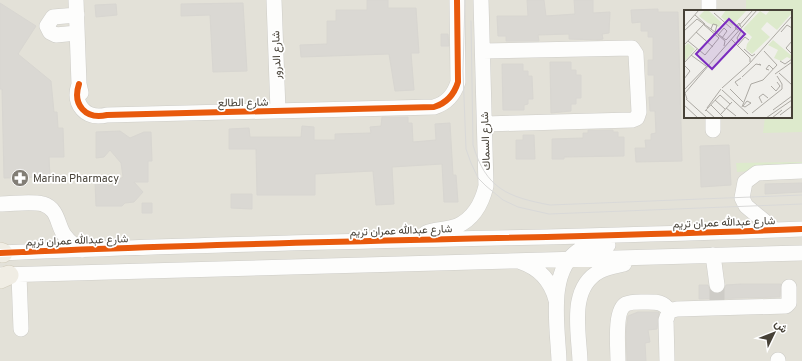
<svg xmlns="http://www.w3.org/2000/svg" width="802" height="361" viewBox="0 0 802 361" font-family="Overpass,Vazirmatn,sans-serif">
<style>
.residential{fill:#e3e1d8;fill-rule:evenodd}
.green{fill:#ddeacc}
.building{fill:#dad8d3;stroke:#d8d6d1}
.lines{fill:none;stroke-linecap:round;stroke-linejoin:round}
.minor-tunnel{stroke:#ceccc7;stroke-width:15;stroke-dasharray:15 8;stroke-linecap:butt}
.minor-casing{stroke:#cecdc8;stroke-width:16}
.major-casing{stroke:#d1cbba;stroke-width:20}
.minor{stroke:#fdfdfc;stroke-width:15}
.major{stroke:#f0ede4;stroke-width:19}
.tram{stroke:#d9d9d8;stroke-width:1}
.cycleway-casing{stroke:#fff;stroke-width:8}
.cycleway{stroke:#e8590c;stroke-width:6}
.labels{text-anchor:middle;stroke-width:3.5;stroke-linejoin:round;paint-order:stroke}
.street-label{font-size:11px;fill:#464137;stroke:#fff}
.poi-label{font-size:11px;fill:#464137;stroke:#fff;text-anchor:start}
.inset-road{fill:none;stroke:#aca9a3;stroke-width:1}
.view{fill:#7b2cbf;fill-opacity:0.15;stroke:#7b2cbf;stroke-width:2}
.inset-edge{fill:none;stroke:#464137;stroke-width:2}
</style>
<rect width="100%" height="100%" fill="#f0efeb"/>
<path class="residential" d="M0,0H802V361H0ZM685,11H791V117H685Z"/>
<path class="green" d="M746,0H802V132L763,133L765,117H791V11H746Z
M802,162V168L737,172L736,163Z"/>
<path class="building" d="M367,0H388V8H416L419,53H411L414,90L395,91L389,54L301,57L300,45L327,44V21H336V10H367Z
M527,0H544L546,16L575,14L574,0H593V13L610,12L609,33L602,34L603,39L598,40L569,39V34L538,35L539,41H506V36H498L497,16H528Z
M0,3L36,26L18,54L51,81L54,112H57L58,128H63L64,157H49L50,177L4,178L2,89H0Z
M243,3L247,71L213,72L210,15L181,16V4Z
M116,4L117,15L96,17L95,5Z
M658,9V12H678L682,161L636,162L635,148H646L645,140H651V134L656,133L655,111H650L649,97H654V75H648V60H653V37H648V31H641V22L632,23L631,10Z
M441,34H448L449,46H441Z
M550,62H571V70H576V75H581V98H576V104H571V111L551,113Z
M502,64H523V71H528V76H532L533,99H528V104L524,105V110H503Z
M382,117H408V123H412L413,142L436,140L435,124L450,123L453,175H456L458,202H444L442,164L392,167L394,204L376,205L373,171L315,174V195H257L256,149H229V129L249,128L250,137H301L302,126L314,127V140H335V134L371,133L370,127L381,126Z
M588,130H613V132H618V137H624V156L564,157V159H552V139L583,138V133H588Z
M120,131L130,138L144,132H151L152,161H148V182H134L143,192L134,202L125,203L122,206H96L95,182H104L109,186L123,177L121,163L110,150L104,157L96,158V132Z
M523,135H534L535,159H516V140H523Z
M729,145L731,185L701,187L700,146Z
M802,183V192L765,194V184Z
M231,194H252V209L231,208Z
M142,203H152V213H142Z
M741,284H781L780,297L699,299V285H708L710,291L718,294L723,292L726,285Z
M638,312H659L657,329L648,330L650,342L645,343L646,361H627L626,330L628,316Z"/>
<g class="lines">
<path class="minor-tunnel" d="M717,285V301"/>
<defs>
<path id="minor" d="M76,0L79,84L81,93
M274,0L278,111
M709,0V11
M77,15L53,17L47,26L50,32L56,35L77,33
M483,51L632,48L636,54L639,112L637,118L632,120L485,124
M79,84C72,105 86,120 107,115L434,107C447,103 454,95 458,82L457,0
M713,117V130
M0,204C14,204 30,201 43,204C59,209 57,226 65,236C69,242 75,246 82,250
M775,230L746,206L742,198L745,182L757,173L802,171
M426,233C436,229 447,230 457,226C473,219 482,203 486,186L481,0
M0,253C267,240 535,240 802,229
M713,255L717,285
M521,262C539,268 551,281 556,300
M0,275L802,253
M19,275L21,329
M778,360V361
M559,361C558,328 546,269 581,249C589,245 599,245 608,245
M580,361C579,332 568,288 600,271C607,267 615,266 624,264
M618,361C618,348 614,310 626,304C632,301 641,302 648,302C657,302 664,302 669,311
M667,361L666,320L669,311L677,309L786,306L789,303V287"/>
<path id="major" d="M0,252L3,253
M0,279L9,275"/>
</defs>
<use href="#minor" class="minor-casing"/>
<use href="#major" class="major-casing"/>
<use href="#minor" class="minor"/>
<use href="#major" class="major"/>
<path class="tram" d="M465,0L463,71L466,149L471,163L478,178L486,186L503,200L518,207L549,214L802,204
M471,21L473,145C486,189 508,197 550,205L802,195"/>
<defs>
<path id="cycleway" d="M79,84C72,105 86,120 107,115L434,107C447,103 454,95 458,82L457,0
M0,253C267,240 535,240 802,229"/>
</defs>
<use href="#cycleway" class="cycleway-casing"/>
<use href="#cycleway" class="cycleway"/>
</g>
<defs>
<symbol id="pharmacy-disc" viewBox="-11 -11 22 22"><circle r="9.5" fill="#827e76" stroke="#fff"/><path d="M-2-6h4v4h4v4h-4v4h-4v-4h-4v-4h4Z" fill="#fff"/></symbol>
</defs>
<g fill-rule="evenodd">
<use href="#pharmacy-disc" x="10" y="168" width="20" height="20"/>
</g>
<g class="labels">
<g class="street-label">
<text transform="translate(276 55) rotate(-92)" y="4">شارع الدرور</text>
<text transform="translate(243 102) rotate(-1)" y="4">شارع الطالع</text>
<text transform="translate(485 141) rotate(-92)" y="4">شارع السماك</text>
<text transform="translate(724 222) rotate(-2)" y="4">شارع عبدالله عمران تريم</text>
<text transform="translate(401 230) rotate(-2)" y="4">شارع عبدالله عمران تريم</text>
<text transform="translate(77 240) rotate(-2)" y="4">شارع عبدالله عمران تريم</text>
</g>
<g class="poi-label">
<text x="33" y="182">Marina Pharmacy</text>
</g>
</g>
<g transform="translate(684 10)">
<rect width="108" height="108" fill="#f0efeb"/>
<path d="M21,0H24L38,13L35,17L24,13L15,6ZM42,0H63L48,16L37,7ZM86,0H108V3L93,20L83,12L77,19L86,27L68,44L62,39L63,34L68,27L59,19L76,1L82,5ZM89,30L108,46L107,49L103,47L97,51L90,48L94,40L84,35ZM4,33L11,39L0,52V37Z" fill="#ddeacc"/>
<path class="inset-road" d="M30,3L47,18M11,5L21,14M0,17L15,0M27,19L29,14L33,15L31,22M54,20L51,18L55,13L57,17M0,21L13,9L42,30L69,0M12,22L29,37M97,22L103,15L108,18M34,25L41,31L40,36M34,25L40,18L43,21L38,28M47,29L66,48V52M4,31L21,45L35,28L19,14M108,31L102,38L108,44M55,32L53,28L57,21M0,35L20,14M54,35L61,27L65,30M60,39L68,46L71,44M7,45L22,56M96,51L101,54L108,49M0,53L13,39M0,55L6,61L0,69M24,56L73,0M85,60L82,59L85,55L89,59M95,63L108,75M91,64L108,52M58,67L72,54L77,55L75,54M54,76L51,72L57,68M87,76L92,81L96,76L93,72M38,78L65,54L108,6M46,79L59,92M0,80L24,55M38,80L64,104M2,89L23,108M3,89L1,83L25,55M31,90L41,99M67,93L63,91L59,96L61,97L67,93M78,93L75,87L79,84L84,88M0,95L14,108M27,95L40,108M58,97L67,74L79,70L93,55L80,41M23,98L37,79M42,98L52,106M22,100L31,108M89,100L108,86M21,101L36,85L46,94M68,103L98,79V74L93,66M37,104L48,92M96,105L108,96M82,108L108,90M88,108L98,100"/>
<path class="view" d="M45,9L61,24L28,59L12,44Z"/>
<rect width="108" height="108" class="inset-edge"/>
</g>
<g transform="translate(774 333) rotate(47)" stroke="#ffffff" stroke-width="3" paint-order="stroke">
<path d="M0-3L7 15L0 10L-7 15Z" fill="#464137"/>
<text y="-6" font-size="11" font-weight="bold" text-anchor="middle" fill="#464137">ش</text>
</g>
</svg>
